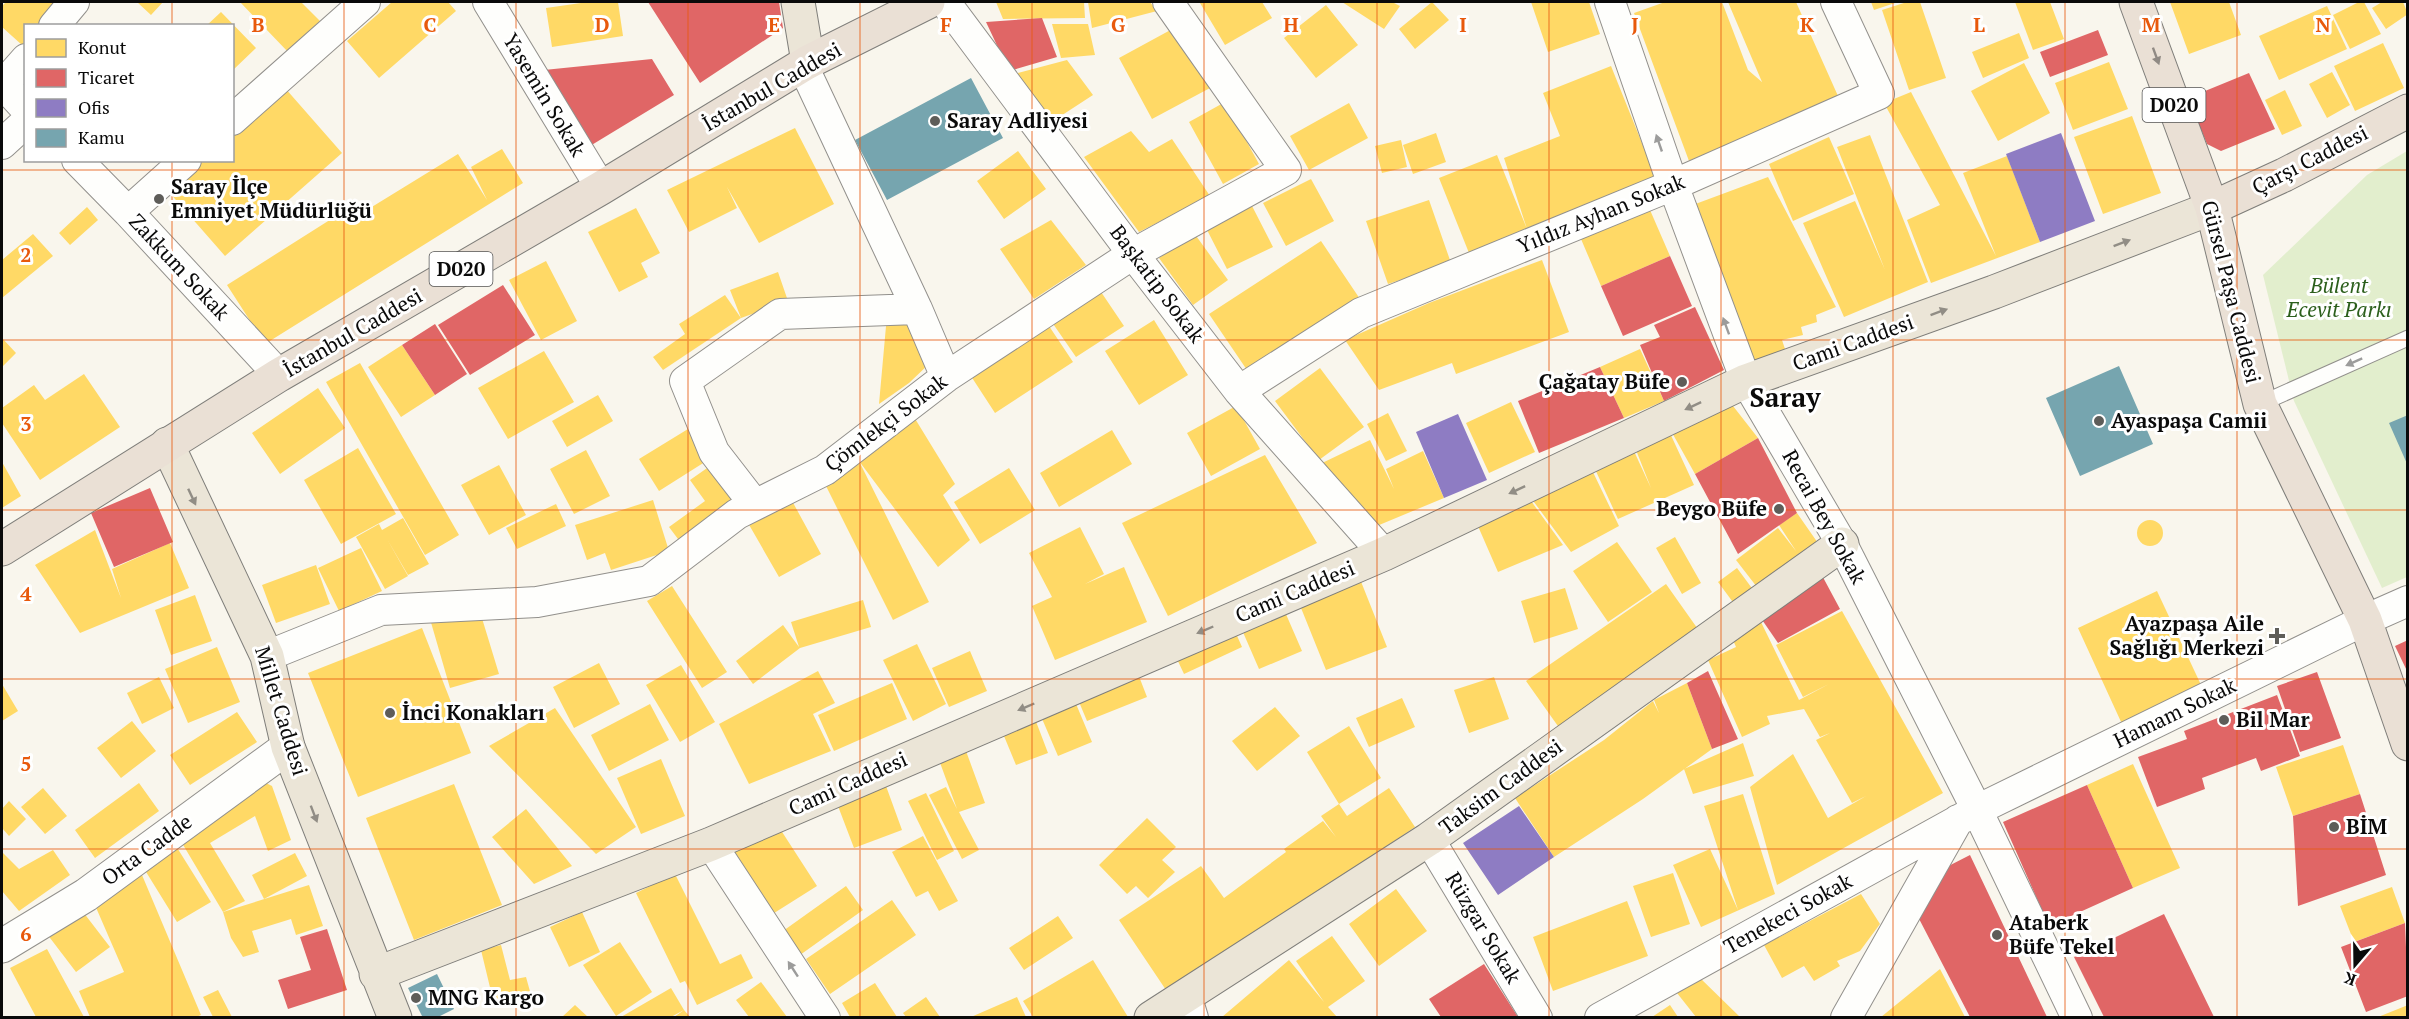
<svg xmlns="http://www.w3.org/2000/svg" width="2409" height="1019" viewBox="0 0 2409 1019" font-family="'PT Serif',serif">
<style>
.green{fill:#e2eecd}
.homes{fill:#ffd966}
.shops{fill:#e06666}
.offices{fill:#8e7cc3}
.public{fill:#76a5af}
.lines{fill:none;stroke-linecap:round;stroke-linejoin:round}
.service-casing{stroke:#92908c;stroke-width:17}
.minor-casing{stroke:#92908c;stroke-width:32}
.tertiary-casing{stroke:#92908c;stroke-width:35}
.primary-casing{stroke:#7f7e7a;stroke-width:35}
.trunk-casing{stroke:#7f7e7a;stroke-width:35}
.service{stroke:#fefefc;stroke-width:15}
.minor{stroke:#fefefc;stroke-width:30}
.tertiary{stroke:#fefefc;stroke-width:33}
.primary{stroke:#ebe5d7;stroke-width:33}
.trunk{stroke:#eae0d5;stroke-width:33}
.oneway{fill:#908a84}
.oneway2{fill:#9c9c9b}
.oneway3{fill:#918d85}
.grid{fill:none;stroke:#e8590c;stroke-width:1.5;stroke-opacity:0.55}
.poi-dot{fill:#5e5d59;stroke:#fff;stroke-width:2}
.labels{text-anchor:middle;stroke-width:6;stroke-linejoin:round;paint-order:stroke}
.shield{fill:#fff;stroke:#545454;stroke-width:1.5}
.shield-label{font-size:20px;font-weight:bold;fill:#0a0a0a}
.street-label{font-size:21px;fill:#0a0a0a;stroke:#fff}
.poi-label{font-size:21px;font-weight:bold;fill:#0a0a0a;stroke:#fff;text-anchor:start}
.park-label{font-size:21px;font-style:italic;fill:#2c5f1c;stroke:#fff}
.district-label{font-size:27px;font-weight:bold;fill:#0a0a0a;stroke:#fff}
.grid-label{font-size:20px;text-anchor:middle;font-weight:bold;fill:#e8590c;stroke:#fff;stroke-width:6;stroke-linejoin:round;paint-order:stroke}
</style>
<rect width="100%" height="100%" fill="#f9f6ed"/>
<path class="green" d="M2407,151V577L2382,588L2294,401L2263,275L2367,175Z"/>
<path class="homes" d="M6,2H51L57,6L39,26H26V41L22,45L2,27V6Z
M137,2H163L151,15Z
M240,2H301L320,21L288,52Z
M392,2H448L456,11L379,78L347,41Z
M588,2H618L623,36L552,47L546,8Z
M996,2H1084L1085,18L1003,19Z
M1088,2H1150L1157,11L1092,28Z
M1202,2H1262L1272,18L1225,45L1200,3Z
M1342,2H1392L1400,6L1384,29Z
M1432,2L1449,20L1415,49L1399,29Z
M1531,2H1589L1600,34L1548,52Z
M1665,2H1722L1748,70L1762,82L1728,2H1796L1838,96L1689,161L1634,13Z
M1871,2H1898L1874,10Z
M1907,2H1920L1946,78L1909,90L1882,10Z
M2015,2H2050L2064,39L2033,50Z
M2170,2H2229L2241,35L2189,54Z
M2359,2H2364L2381,34L2350,49L2333,15Z
M2382,2H2403L2408,14L2386,29L2372,8Z
M1326,5L1358,45L1316,78L1284,38Z
M2327,6L2347,49L2279,80L2259,36Z
M221,12L256,48L232,71V26H206Z
M1052,24H1088L1095,55L1061,58Z
M1176,27L1210,88L1152,119L1119,58Z
M2019,33L2029,58L1983,78L1972,52Z
M2383,43L2404,88L2355,111L2334,66Z
M1067,60L1093,95L1050,123L1014,74Z
M2109,62L2128,109L2073,130L2055,83Z
M2024,63L2050,113L1998,141L1971,91Z
M1611,66L1658,183L1471,258L1439,178L1497,155L1527,229L1504,158L1560,136L1543,93Z
M2332,72L2350,105L2327,118L2309,84Z
M285,88L342,153L225,256L168,191L202,160H232V134Z
M2285,90L2302,126L2282,135L2265,100Z
M1911,92L1996,256L1963,173L2007,156L2040,242L1931,283L1907,220L1940,205L1884,103Z
M1225,102L1259,164L1223,184L1189,122Z
M1349,103L1368,138L1309,170L1290,136Z
M2132,116L2161,193L2103,214L2074,137Z
M795,128L834,204L759,243L727,187L737,208L689,232L667,190Z
M1131,131L1149,152L1172,139L1210,196L1139,232L1084,157Z
M1436,133L1446,162L1413,174L1403,145Z
M1870,135L1928,282L1844,317L1803,223L1855,201L1885,270L1837,147Z
M1829,137L1854,194L1793,221L1769,164Z
M1401,140L1407,167L1382,173L1375,146Z
M502,149L523,183L265,344L227,285L355,204L366,221L362,213L458,154L487,200L471,167Z
M1018,151L1046,189L1004,219L977,181Z
M1768,177L1836,307L1816,315L1817,322L1801,327L1803,335L1782,340L1786,352L1750,364L1690,206Z
M1311,179L1334,221L1286,246L1263,203Z
M1429,200L1451,263L1388,284L1366,221Z
M1251,204L1273,247L1227,269L1205,226Z
M87,207L98,220L70,245L59,233Z
M636,208L660,253L641,263L648,277L619,292L588,232Z
M1650,210L1670,256L1601,286L1581,239Z
M1051,220L1086,265L1034,299L1000,249Z
M1194,233L1228,280L1193,305L1159,258Z
M33,234L53,256L2,298V260Z
M1321,241L1360,299L1249,373L1209,314Z
M1542,260L1569,332L1456,374L1452,363L1379,390L1345,340L1429,303Z
M546,261L577,321L541,340L509,280Z
M778,272L788,301L741,318L730,290Z
M1097,286L1124,326L1076,357L1049,318Z
M725,295L741,318L663,370L653,357L685,334L679,324Z
M887,315L914,316L929,364L909,383L879,404Z
M1045,320L1073,362L995,413L967,370Z
M1154,320L1188,375L1139,405L1105,351Z
M2,338L16,353L2,367Z
M402,345L435,395L401,417L368,367Z
M1640,349L1664,401L1624,418L1600,367Z
M544,351L574,402L508,439L478,388Z
M360,363L459,535L425,555L326,382Z
M1320,368L1364,427L1319,460L1275,401Z
M84,374L120,427L40,480L2,423V408L34,385L45,400Z
M318,388L345,428L280,474L252,433Z
M598,395L613,421L567,447L552,421Z
M1726,397L1758,438L1695,474L1670,429Z
M1511,402L1535,452L1489,473L1466,423Z
M1236,406L1260,449L1211,476L1187,433Z
M1388,413L1407,451L1386,461L1367,424Z
M914,417L955,484L943,495L970,540L938,567L859,461L929,602L893,620L823,480Z
M688,429L708,460L659,491L639,459Z
M1112,430L1132,464L1059,507L1040,473Z
M1669,431L1694,485L1618,519L1594,467L1633,449L1651,488L1634,445Z
M1370,440L1394,489L1386,469L1423,451L1444,498L1372,528L1320,464Z
M358,448L396,514L341,544L304,480Z
M586,450L610,496L574,514L550,469Z
M1265,455L1317,543L1168,616L1122,523Z
M2,462L21,496L2,508Z
M499,465L526,515L489,535L461,485Z
M710,466L737,503L681,543L669,527L705,501L690,480Z
M1009,468L1035,510L980,544L954,502Z
M1591,468L1619,526L1571,552L1528,494Z
M1526,494L1563,545L1498,572L1474,517Z
M791,499L821,554L779,577L748,523Z
M653,500L669,551L611,570L605,553L587,560L575,525Z
M556,504L566,526L517,549L506,528Z
M1797,513L1820,546L1760,591L1736,560L1778,528L1796,551L1779,525Z
M403,518L429,564L408,575L387,539L408,576L385,589L356,537L379,524L382,530Z
M2137 533a13 13 0 1 1 26 0a13 13 0 1 1-26 0Z
M1080,527L1104,574L1085,584L1124,567L1147,622L1055,660L1032,606L1052,597L1029,553Z
M95,530L121,598L112,569L170,543L189,588L80,633L35,565Z
M1675,537L1701,583L1682,594L1656,548Z
M1617,542L1652,592L1608,622L1573,571Z
M361,548L382,591L339,611L318,568Z
M316,565L330,604L276,623L262,585Z
M1737,568L1757,595L1738,609L1718,582Z
M1358,574L1387,647L1326,670L1297,598Z
M1666,584L1700,632L1560,729L1526,681Z
M672,586L727,672L702,688L647,601Z
M1565,588L1578,629L1534,643L1521,601Z
M2157,591L2202,687L2122,724L2078,628Z
M195,595L212,641L171,655L155,610Z
M863,600L871,627L800,648L753,684L736,661L783,625L799,647L791,622Z
M1282,605L1302,651L1259,669L1239,623Z
M1842,611L1943,793L1777,885L1750,787L1793,754L1828,818L1866,796L1852,803L1816,740L1830,733L1820,737L1804,709L1767,716L1770,724L1742,737L1708,660L1736,647L1733,640L1760,620L1799,700L1829,684L1803,697L1776,645Z
M481,615L499,674L450,688L430,619Z
M1230,620L1242,647L1184,674L1176,657Z
M422,628L471,753L358,797L308,673Z
M917,644L946,704L913,721L883,660Z
M217,647L240,702L188,723L165,669Z
M970,651L987,691L949,707L932,668Z
M599,663L620,704L574,728L553,687Z
M681,665L715,722L680,742L646,685Z
M1135,666L1147,697L1087,721L1074,690Z
M818,671L835,703L813,714L831,751L749,784L719,724Z
M159,677L174,708L142,724L127,693Z
M1494,677L1509,719L1469,733L1454,690Z
M892,683L907,719L834,751L818,715Z
M1687,683L1712,749L1643,799L1554,857L1515,798L1604,740L1653,701L1659,713L1654,700Z
M2,684L18,711L2,721Z
M1071,692L1092,742L1058,756L1037,707Z
M1402,698L1415,727L1369,747L1356,718Z
M650,704L669,740L609,771L591,735Z
M1275,707L1300,736L1257,771L1232,741Z
M555,708L636,827L596,854L489,746Z
M1032,711L1048,753L1016,765L999,724Z
M237,712L257,742L190,785L170,755Z
M132,721L156,751L121,778L97,748Z
M1349,726L1381,778L1339,804L1347,816L1389,788L1415,827L1168,993L1119,920L1201,866L1224,898L1286,852L1284,849L1323,821L1336,837L1321,816L1339,804L1307,752Z
M1743,743L1754,776L1693,794L1684,769Z
M2343,745L2360,794L2293,816L2276,767Z
M966,751L985,803L959,812L979,850L962,859L929,795L946,787L957,809L939,760Z
M661,759L685,816L641,834L617,778Z
M2133,764L2180,868L2133,888L2087,785Z
M882,775L902,830L854,848L833,793Z
M256,778L272,786L291,840L268,851L255,816L210,843L245,901L223,912L179,838Z
M139,783L159,811L95,858L75,830Z
M454,784L502,905L414,940L366,818Z
M43,788L67,816L45,834L21,807Z
M926,793L954,851L937,860L908,801Z
M1743,794L1775,894L1701,927L1673,865L1710,849L1738,910L1704,806Z
M9,801L26,819L9,836L2,828V809Z
M526,809L572,866L534,884L492,837Z
M1147,818L1176,847L1162,860L1175,872L1148,898L1136,886L1127,894L1099,865Z
M775,821L817,886L771,915L729,850Z
M923,836L958,901L939,911L928,891L916,897L892,852Z
M176,846L211,902L177,922L143,867Z
M53,850L70,875L19,911L2,891V852L19,869Z
M295,853L307,876L264,899L252,875Z
M1673,873L1690,924L1651,937L1633,886Z
M675,874L720,964L741,954L753,978L697,1005L685,981L680,983L636,893Z
M142,875L201,1015L196,1017H90L79,991L124,972L91,896Z
M309,885L323,926L296,935L291,919L252,931L259,952L243,957L231,938L223,912Z
M846,886L863,910L800,955L783,931Z
M2392,887L2405,923L2354,942L2340,906Z
M1396,889L1427,931L1379,966L1349,924Z
M1861,894L1880,924L1860,951L1837,961L1840,966L1814,981L1804,966L1782,978L1764,945Z
M892,900L916,935L830,994L806,959Z
M1627,901L1648,956L1553,991L1533,937Z
M80,908L110,947L76,972L47,934Z
M582,912L600,952L569,967L550,927Z
M1058,916L1073,938L1024,970L1009,948Z
M1332,936L1365,981L1328,1007L1337,1017H1222L1289,960L1324,1002L1296,961Z
M620,942L652,992L616,1016L583,965Z
M501,945L510,980L526,977L531,995L494,1004L481,950Z
M47,949L84,1017H36L10,968Z
M1093,960L1128,1017H1033L1023,1001Z
M1940,969L1965,1017H1881Z
M1698,976L1740,1017H1696L1677,993Z
M761,982L787,1017H749L736,1000Z
M875,983L897,1017H850L842,1003Z
M671,988L684,1010L671,1017H621Z
M218,990L232,1017H213L203,997Z
M926,997L940,1017H906L903,1013Z
M1017,997L1026,1017H971Z
M575,1005L588,1017H562Z
M1670,1005L1678,1017H1652Z
M2408,1005V1017H2378Z
M684,1010L690,1017H674Z"/>
<path class="shops" d="M648,2H779L783,28L700,83Z
M1042,18L1057,57L1009,71L986,22Z
M2098,30L2108,55L2050,77L2040,52Z
M652,59L674,95L590,146L544,70Z
M2249,73L2275,129L2221,151L2207,144L2188,98Z
M1670,256L1692,306L1623,336L1601,286Z
M503,285L535,335L470,375L438,325Z
M1695,307L1724,370L1664,401L1640,345L1660,337L1654,325Z
M435,324L467,374L435,395L402,345Z
M1600,367L1624,418L1539,453L1518,401Z
M1758,438L1797,513L1738,554L1695,474Z
M150,488L173,542L114,567L91,513Z
M1818,568L1840,609L1778,643L1756,611Z
M2408,640V673L2395,646Z
M1708,671L1738,739L1712,749L1687,683Z
M2317,672L2341,738L2300,752L2277,686Z
M2277,695L2300,756L2261,771L2256,758L2202,778L2205,789L2157,807L2138,757L2187,739L2184,731Z
M2087,785L2133,888L2049,926L2003,822Z
M2360,794L2386,875L2298,906L2293,816Z
M1970,855L2047,1017H1970L1916,913L1927,877Z
M2164,914L2214,1017H2104L2074,957Z
M2405,923L2408,996L2366,1012L2341,947Z
M327,929L347,990L288,1009L278,980L311,970L300,937Z
M1484,964L1518,1017H1441L1429,999Z"/>
<path class="offices" d="M2061,133L2095,221L2040,242L2006,154Z
M1458,414L1487,480L1444,498L1416,432Z
M1519,806L1554,857L1498,895L1463,843Z"/>
<path class="public" d="M971,78L1003,138L887,200L855,140Z
M2119,366L2153,444L2080,476L2046,398Z
M2408,415V466L2389,423Z
M437,974L454,1009L436,1018H423L408,988Z"/>
<g class="lines">
<defs>
<path id="service" d="M2260,404L2408,338"/>
<path id="minor" d="M488,2L601,188
M945,2L1133,254L1239,391L1384,554
M1610,2L1673,185L1746,381L1842,544L1977,810L2077,1018
M54,26L74,2
M803,66L917,309L946,377
M2,83L26,109
M3,85L26,59
M232,120L365,2
M2,144L26,122
M77,160L128,212L279,375
M128,212L186,160
M1239,391L1361,313L1673,185L1879,94L1836,2
M755,505L714,452L685,381L780,314L917,309
M267,656L381,610L537,602L649,581L737,514L825,470L946,377L1133,254L1286,170L1168,2
M1429,839L1537,1018
M711,844L825,1018
M1186,995L1193,1018
M1600,1018L1977,810L2365,620L2408,601
M1846,1018L1958,820"/>
<path id="tertiary" d="M2,946L86,895L288,747"/>
<path id="primary" d="M798,2L808,62
M167,444L267,656L288,747L395,1018
M376,974L711,844L1384,554L1746,381L1994,292L2212,208
M1151,1018L1429,839L1842,544"/>
<path id="trunk" d="M2136,2L2212,208L2260,404L2365,620L2408,744
M2212,208L2284,175L2408,111
M2,549L279,375L601,188L808,62L928,2"/>
</defs>
<use href="#service" class="service-casing"/>
<use href="#minor" class="minor-casing"/>
<use href="#tertiary" class="tertiary-casing"/>
<use href="#primary" class="primary-casing"/>
<use href="#trunk" class="trunk-casing"/>
<use href="#service" class="service"/>
<use href="#minor" class="minor"/>
<use href="#tertiary" class="tertiary"/>
<use href="#primary" class="primary"/>
<use href="#trunk" class="trunk"/>
</g>
<defs><path id="oneway-solid" d="M-6-.8H1V-3.2L6.5 0L1 3.2V.8H-6Z" transform="scale(1.5)"/></defs>
<use class="oneway" href="#oneway-solid" transform="translate(2156 56) rotate(70)"/>
<g class="oneway2">
<use href="#oneway-solid" transform="translate(1659 143) rotate(-109)"/>
<use href="#oneway-solid" transform="translate(1726 326) rotate(-110)"/>
<use href="#oneway-solid" transform="translate(2354 362) rotate(156)"/>
<use href="#oneway-solid" transform="translate(793 969) rotate(-123)"/>
</g>
<g class="oneway3">
<use href="#oneway-solid" transform="translate(2122 243) rotate(-21)"/>
<use href="#oneway-solid" transform="translate(1939 312) rotate(-20)"/>
<use href="#oneway-solid" transform="translate(1693 406) rotate(155)"/>
<use href="#oneway-solid" transform="translate(1517 490) rotate(155)"/>
<use href="#oneway-solid" transform="translate(192 497) rotate(65)"/>
<use href="#oneway-solid" transform="translate(1205 630) rotate(157)"/>
<use href="#oneway-solid" transform="translate(1026 707) rotate(157)"/>
<use href="#oneway-solid" transform="translate(314 814) rotate(69)"/>
</g>
<path class="grid" d="M172,2V26M344,2V1018M516,2V1018M688,2V1018M860,2V1018M1032,2V1018M1204,2V1018M1377,2V1018M1549,2V1018M1721,2V1018M1893,2V1018M2065,2V1018M2237,2V1018M172,160V1018M2,170H2408M2,340H2408M2,510H2408M2,679H2408M2,849H2408"/>
<g class="poi-dot">
<circle cx="935" cy="121" r="6"/>
<circle cx="159" cy="199" r="6"/>
<circle cx="1682" cy="382" r="6"/>
<circle cx="2099" cy="421" r="6"/>
<circle cx="1779" cy="509" r="6"/>
<path d="M2274 627h6v6h6v6h-6v6h-6v-6h-6v-6h6z"/>
<circle cx="390" cy="713" r="6"/>
<circle cx="2224" cy="720" r="6"/>
<circle cx="2334" cy="827" r="6"/>
<circle cx="1997" cy="935" r="6"/>
<circle cx="416" cy="998" r="6"/>
</g>
<g class="labels">
<g class="shield">
<rect x="2142.5" y="88" width="63" height="34" rx="4.5"/>
<rect x="429.5" y="252" width="63" height="34" rx="4.5"/>
</g>
<g class="shield-label">
<text x="2174" y="112">D020</text>
<text x="461" y="276">D020</text>
</g>
<g class="street-label">
<text transform="translate(772 87) rotate(-30)" y="7">İstanbul Caddesi</text>
<text transform="translate(544 95) rotate(59)" y="7">Yasemin Sokak</text>
<text transform="translate(2310 160) rotate(-27)" y="7">Çarşı Caddesi</text>
<text transform="translate(1601 214) rotate(-22)" y="7">Yıldız Ayhan Sokak</text>
<text transform="translate(179 267) rotate(47)" y="7">Zakkum Sokak</text>
<text transform="translate(1157 284) rotate(53)" y="7">Başkatip Sokak</text>
<text transform="translate(2231 292) rotate(76)" y="7">Gürsel Paşa Caddesi</text>
<text transform="translate(353 333) rotate(-30)" y="7">İstanbul Caddesi</text>
<text transform="translate(1853 343) rotate(-20)" y="7">Cami Caddesi</text>
<text transform="translate(886 423) rotate(-37)" y="7">Çömlekçi Sokak</text>
<text transform="translate(1824 517) rotate(61)" y="7">Recai Bey Sokak</text>
<text transform="translate(1295 592) rotate(-23)" y="7">Cami Caddesi</text>
<text transform="translate(281 711) rotate(73)" y="7">Millet Caddesi</text>
<text transform="translate(2175 713) rotate(-26)" y="7">Hamam Sokak</text>
<text transform="translate(848 784) rotate(-24)" y="7">Cami Caddesi</text>
<text transform="translate(1501 787) rotate(-36)" y="7">Taksim Caddesi</text>
<text transform="translate(147 850) rotate(-36)" y="7">Orta Cadde</text>
<text transform="translate(1788 914) rotate(-29)" y="7">Tenekeci Sokak</text>
<text transform="translate(1483 928) rotate(59)" y="7">Rüzgar Sokak</text>
</g>
<g class="poi-label">
<text x="947" y="128">Saray Adliyesi</text>
<text x="171" y="194">Saray İlçe<tspan x="171" dy="24">Emniyet Müdürlüğü</tspan></text>
<text x="1670" y="389" text-anchor="end">Çağatay Büfe</text>
<text x="2111" y="428">Ayaspaşa Camii</text>
<text x="1767" y="516" text-anchor="end">Beygo Büfe</text>
<text x="2264" y="631" text-anchor="end">Ayazpaşa Aile<tspan x="2264" dy="24">Sağlığı Merkezi</tspan></text>
<text x="402" y="720">İnci Konakları</text>
<text x="2236" y="727">Bil Mar</text>
<text x="2346" y="834">BİM</text>
<text x="2009" y="930">Ataberk<tspan x="2009" dy="24">Büfe Tekel</tspan></text>
<text x="428" y="1005">MNG Kargo</text>
</g>
<g class="park-label">
<text x="2339" y="293">Bülent<tspan x="2339" dy="24">Ecevit Parkı</tspan></text>
</g>
<g class="district-label">
<text x="1785" y="407">Saray</text>
</g>
</g>
<g class="grid-label">
<text x="258" y="32">B</text>
<text x="430" y="32">C</text>
<text x="602" y="32">D</text>
<text x="774" y="32">E</text>
<text x="946" y="32">F</text>
<text x="1118" y="32">G</text>
<text x="1291" y="32">H</text>
<text x="1463" y="32">I</text>
<text x="1635" y="32">J</text>
<text x="1807" y="32">K</text>
<text x="1979" y="32">L</text>
<text x="2151" y="32">M</text>
<text x="2323" y="32">N</text>
<text x="26" y="262">2</text>
<text x="26" y="431">3</text>
<text x="26" y="601">4</text>
<text x="26" y="771">5</text>
<text x="26" y="941">6</text>
</g>
<rect width="2409" height="1019" fill="none" stroke="#0a0a0a" stroke-width="6"/>
<rect x="24" y="24" width="210" height="138" fill="#ffffff" stroke="#9d9d9d" stroke-width="1.5"/>
<rect x="36" y="39" width="30" height="18" fill="#ffd966" stroke="#9d9d9d" stroke-width="1.5"/>
<text x="78" y="54" font-size="18" fill="#0a0a0a">Konut</text>
<rect x="36" y="69" width="30" height="18" fill="#e06666" stroke="#9d9d9d" stroke-width="1.5"/>
<text x="78" y="84" font-size="18" fill="#0a0a0a">Ticaret</text>
<rect x="36" y="99" width="30" height="18" fill="#8e7cc3" stroke="#9d9d9d" stroke-width="1.5"/>
<text x="78" y="114" font-size="18" fill="#0a0a0a">Ofis</text>
<rect x="36" y="129" width="30" height="18" fill="#76a5af" stroke="#9d9d9d" stroke-width="1.5"/>
<text x="78" y="144" font-size="18" fill="#0a0a0a">Kamu</text>
<g transform="translate(2355 965) rotate(200)" stroke="#ffffff" stroke-width="4.5" paint-order="stroke">
<path d="M0-4.5L10 22L0 15L-10 22Z" fill="#0a0a0a"/>
<text y="-9" font-size="16" font-weight="bold" text-anchor="middle" fill="#0a0a0a">K</text>
</g>
</svg>
